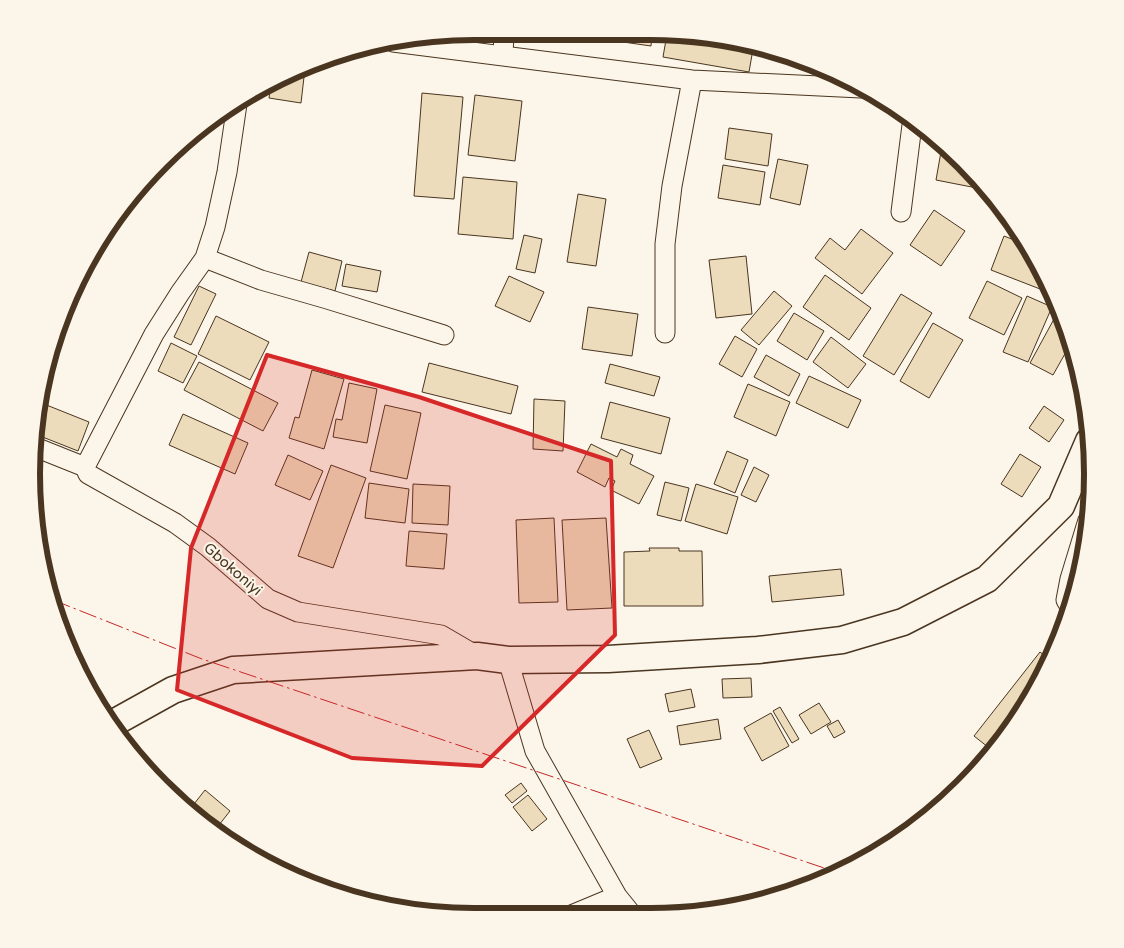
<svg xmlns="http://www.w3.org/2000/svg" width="1124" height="948" viewBox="0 0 1124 948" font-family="'Varela Round',sans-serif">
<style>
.building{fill:#ecdcbc;stroke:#4a3520}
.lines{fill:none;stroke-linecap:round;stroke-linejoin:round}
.minor-casing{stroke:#4a3520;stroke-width:21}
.secondary-casing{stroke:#4a3520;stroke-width:29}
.minor{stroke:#fbf6e9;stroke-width:19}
.secondary{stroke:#fbf6e9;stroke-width:26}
.power{stroke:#c62828;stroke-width:1;stroke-dasharray:18 4 2.5 4;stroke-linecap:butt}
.marked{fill:#d62828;fill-opacity:0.2;stroke:#d62828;stroke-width:4;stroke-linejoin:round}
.labels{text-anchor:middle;stroke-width:4;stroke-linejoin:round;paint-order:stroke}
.street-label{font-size:15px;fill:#4a3520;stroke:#fbf6e9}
.rim{fill:none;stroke:#4a3520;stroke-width:6}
</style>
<rect width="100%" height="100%" fill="#fbf6e9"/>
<path class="building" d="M582,33L652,34L651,46L581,36Z
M667,34L708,35L753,49L749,72L663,57Z
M286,74L304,77L301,103L269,98L271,82L278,77Z
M422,93L463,97L454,199L414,196Z
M475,95L522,101L515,161L468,155Z
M729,128L772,134L768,166L725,159Z
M942,146L963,161L987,190L936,180Z
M778,159L808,165L800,205L770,198Z
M723,165L765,172L760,205L718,198Z
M463,177L517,182L513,239L458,234Z
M578,194L606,199L596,266L567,262Z
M934,210L965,231L941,266L910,245Z
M861,229L893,253L862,294L815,258L830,238L845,250Z
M524,235L542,239L535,273L516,269Z
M1004,236L1027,245L1053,294L991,270Z
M309,252L342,261L335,291L301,282Z
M746,256L752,314L716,318L709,260Z
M346,264L381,271L377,292L342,286Z
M825,275L871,308L849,340L803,307Z
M509,276L544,292L530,322L495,306Z
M987,281L1022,298L1004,335L969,318Z
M199,286L216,294L191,345L174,337Z
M774,291L792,306L759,345L741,330Z
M901,294L932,313L894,375L863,356Z
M1027,296L1052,307L1028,362L1003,352Z
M588,307L638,314L632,356L582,349Z
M794,313L824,331L807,360L777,341Z
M216,316L269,342L250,380L198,354Z
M1054,319L1065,325L1071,343L1053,375L1030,363Z
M933,323L963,340L929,398L900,381Z
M735,336L757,349L742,377L719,364Z
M831,337L866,364L848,388L813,362Z
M171,343L197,356L183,383L158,371Z
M766,355L800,374L789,396L754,377Z
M199,362L278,403L263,431L184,390Z
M429,363L518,386L511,414L422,392Z
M610,364L660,377L654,396L605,383Z
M312,370L344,379L324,449L289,438L295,417L299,418Z
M809,376L861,400L848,428L796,403Z
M349,383L377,389L367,443L333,437L336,419L342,420Z
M748,384L790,402L776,436L734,417Z
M534,399L565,401L563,451L533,449Z
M39,402L89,422L78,451L35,434V416Z
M610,402L670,418L661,454L601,438Z
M385,405L421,413L407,479L370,471Z
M1044,406L1064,420L1049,442L1029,428Z
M183,414L248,443L235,474L169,445Z
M591,444L617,457L621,449L633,455L630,464L654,476L639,504L611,490L615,481L609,478L605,487L577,472Z
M727,451L748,460L735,493L714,484Z
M1020,454L1041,467L1022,497L1001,484Z
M288,455L323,471L310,500L275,485Z
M331,465L366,478L333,568L298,556Z
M754,467L769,475L756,502L741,495Z
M665,482L689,488L681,521L657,515Z
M369,483L409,489L405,523L365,518Z
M413,484L450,486L448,525L412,523Z
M696,484L738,497L727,534L685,521Z
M554,518L558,602L519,603L516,520Z
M606,518L612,608L567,610L562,520Z
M409,531L447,534L444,569L406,566Z
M649,548H679V551H702L703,606H624V552L650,551Z
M841,569L844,595L772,602L769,576Z
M1040,652L1050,660L1018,720L993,751L974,736Z
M751,678L752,697L723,698L722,679Z
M691,689L695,707L669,712L665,694Z
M819,703L831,722L811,734L799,715Z
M780,707L799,739L792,743L773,711Z
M771,713L789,746L762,761L744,728Z
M718,719L721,739L680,745L677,726Z
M838,720L845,732L834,738L827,726Z
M649,730L662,759L640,768L627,739Z
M521,783L527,791L512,803L505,795Z
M205,790L230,811L219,825L194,804Z
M528,795L547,819L532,831L513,807Z"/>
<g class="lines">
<defs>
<path id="minor" d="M393,42L692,80L861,88
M503,56L504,32
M901,212L912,125
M205,258L261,280L324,298L444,335
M665,333V244L672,186L692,80
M35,447L85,467L88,474L175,523L208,547L268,599L298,612L441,635L477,656
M85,467L154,334L180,293L205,258L215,227L227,172L237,104
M1070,607L1066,600L1070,579L1088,520
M508,660L535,751L617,896L634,917
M569,916L617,896"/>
<path id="secondary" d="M110,725L173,690L233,670L477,656L508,660L608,659L758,650L842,640L903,622L987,579L1061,506L1089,441"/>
</defs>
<use href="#minor" class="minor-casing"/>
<use href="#secondary" class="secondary-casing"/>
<use href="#minor" class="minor"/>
<use href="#secondary" class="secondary"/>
<path class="power" d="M53,600L202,659L839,873"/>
</g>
<path class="marked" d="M267,355L419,397L611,461L615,635L482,766L352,758L177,690L191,548Z"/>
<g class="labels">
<g class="street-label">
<text transform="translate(233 569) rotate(41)" y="5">Gbokoniyi</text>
</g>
</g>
<path d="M0 0H1124V948H0ZM474 40H650A434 434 0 0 1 1084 474V474A434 434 0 0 1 650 908H474A434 434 0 0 1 40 474V474A434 434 0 0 1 474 40Z" fill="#fbf6e9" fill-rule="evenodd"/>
<path class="rim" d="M474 40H650A434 434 0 0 1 1084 474V474A434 434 0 0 1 650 908H474A434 434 0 0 1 40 474V474A434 434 0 0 1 474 40Z"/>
</svg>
